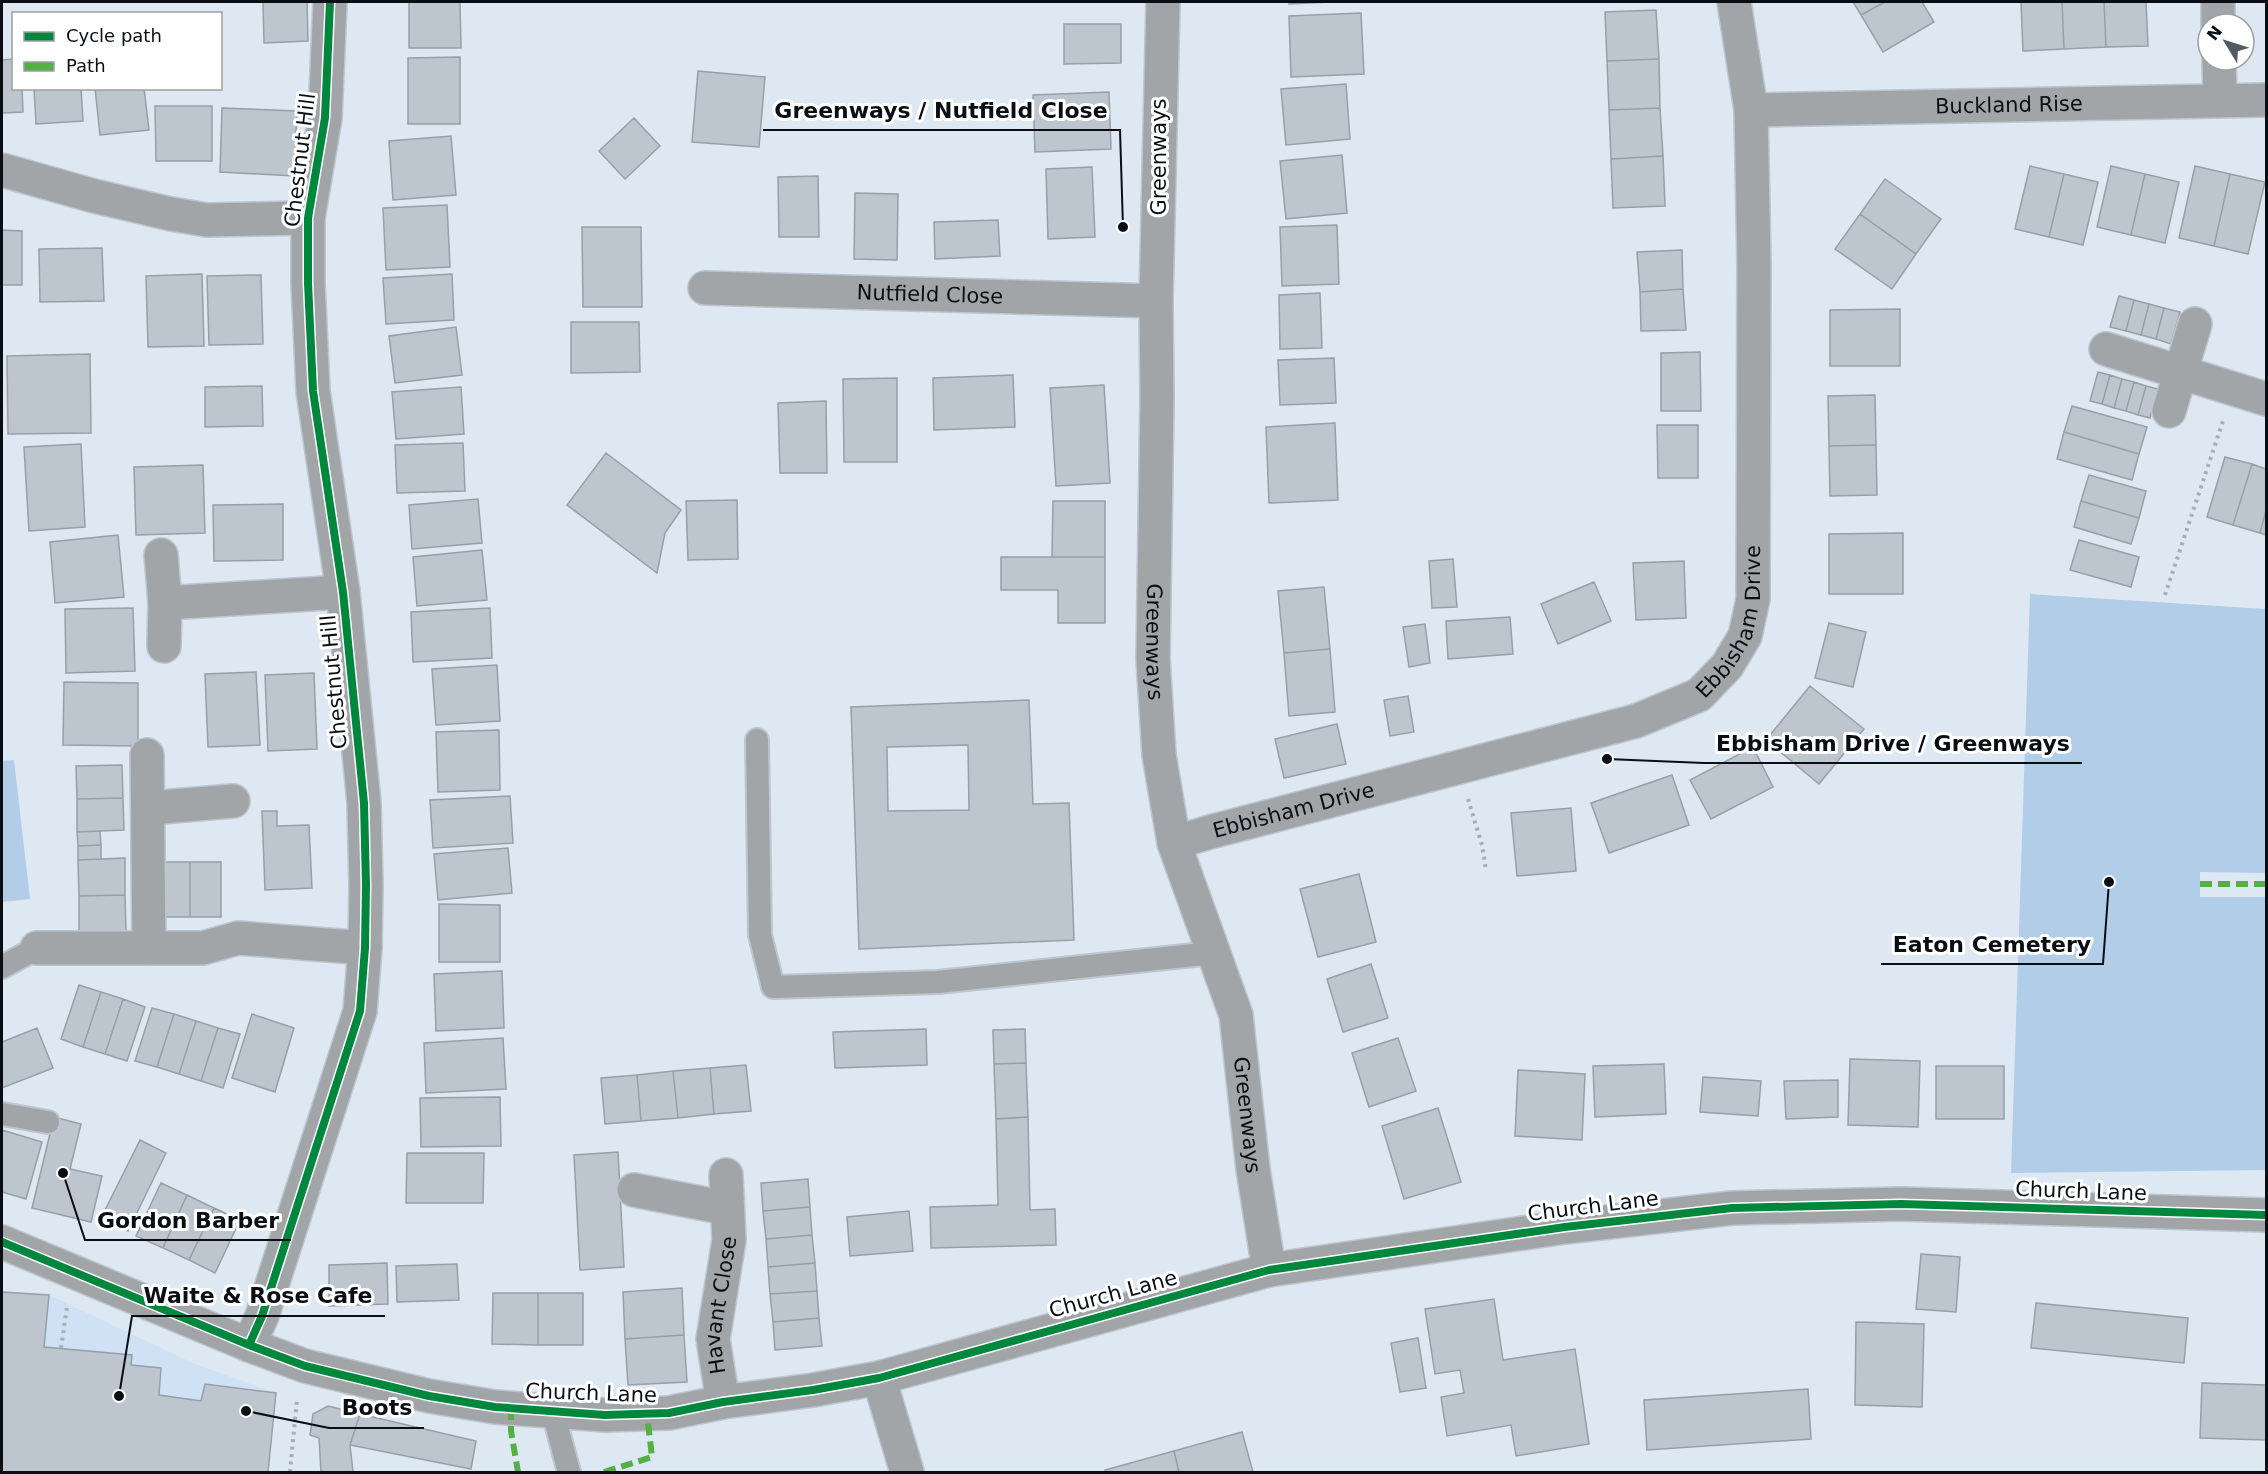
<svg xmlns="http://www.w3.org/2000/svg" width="2268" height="1474" viewBox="0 0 2268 1474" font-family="'DejaVu Sans',sans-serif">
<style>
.built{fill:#cfe2f5}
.green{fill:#b2cde7}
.building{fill:#bdc6ce;stroke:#979fa7;stroke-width:1.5;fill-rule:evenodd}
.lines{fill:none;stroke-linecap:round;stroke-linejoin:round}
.service-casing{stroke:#bdc5ce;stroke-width:26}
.minor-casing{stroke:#bdc5ce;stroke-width:36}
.path{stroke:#a8aeb5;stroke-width:4;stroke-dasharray:3 4.5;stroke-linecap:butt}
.service{stroke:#a1a5a8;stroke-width:22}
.minor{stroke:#a1a5a8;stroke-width:33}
.quiet{stroke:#54b044;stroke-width:6;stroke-dasharray:12 6;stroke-linecap:butt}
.cycleway-casing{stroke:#fff;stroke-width:11}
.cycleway{stroke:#00873e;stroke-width:8}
.labels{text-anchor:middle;stroke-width:6;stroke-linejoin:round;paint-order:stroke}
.street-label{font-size:21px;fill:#080e14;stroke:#fff}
.leader{fill:none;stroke:#080e14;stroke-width:2}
.callout-dot{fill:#080e14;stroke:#fff;stroke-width:2}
.callout-label{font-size:22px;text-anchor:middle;font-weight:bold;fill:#080e14;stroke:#fff;stroke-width:6;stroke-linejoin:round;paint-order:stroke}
</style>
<rect width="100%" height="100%" fill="#dde8f3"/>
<path class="built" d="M2,1292L49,1295L195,1364L276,1393L268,1472H2Z"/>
<path class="green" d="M2030,594L2266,609V873L2200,872V897H2266V1170L2011,1173Z
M14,760L30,899L2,902V761Z"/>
<path class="building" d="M263,2H307L308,41L264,43Z
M409,2H460L461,48H409Z
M1289,2H1330L1289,4Z
M1853,2H1885L1861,15Z
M1885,2H1922L1934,22L1883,52L1861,15Z
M2021,2H2062L2064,49L2023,51Z
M2062,2H2104L2106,47L2064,49Z
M2104,2H2146L2148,46L2106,47Z
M1656,10L1659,59L1607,61L1605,12Z
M1361,13L1364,74L1291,77L1289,16Z
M1064,24H1121V63L1064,64Z
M460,57V124H408V58Z
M14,59V88H22L23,112L2,113V60Z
M1659,59L1660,108L1609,110L1607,61Z
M698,71L765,77L759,147L692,142Z
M1346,84L1350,139L1286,145L1281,89Z
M34,88H81L83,121L36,124Z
M95,88H144L149,130L100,135Z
M1109,92L1111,149L1035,152L1033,95Z
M155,106H212V161H156Z
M222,108L297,111L294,176L220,172Z
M1660,108L1663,156L1611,159L1609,110Z
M634,118L660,146L625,179L599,151Z
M451,136L456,195L393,200L389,141Z
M1342,155L1347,213L1286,219L1280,161Z
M1663,156L1665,206L1613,208L1611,159Z
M2030,166L2064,174L2049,237L2015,229Z
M2111,166L2145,174L2131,235L2097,227Z
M2195,166L2230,174L2214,246L2179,238Z
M1092,167L1095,237L1048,239L1046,169Z
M2064,174L2098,182L2083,245L2049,237Z
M2145,174L2179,182L2165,243L2131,235Z
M2230,174L2265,182L2248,254L2214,246Z
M818,176L819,237H779L778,177Z
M1885,179L1941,219L1916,254L1860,214Z
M855,193L898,194L897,260L854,259Z
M447,205L450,267L386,270L383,208Z
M1860,214L1916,254L1892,289L1835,249Z
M998,220L1000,256L935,259L934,222Z
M1337,225L1339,284L1282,286L1280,227Z
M582,227H641L642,307H583Z
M2,230L22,231V285H2Z
M102,248L104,301L40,302L39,249Z
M1682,250L1683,289L1640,292L1637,252Z
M202,274L204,346L148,347L146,276Z
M452,274L454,320L386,324L383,278Z
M261,275L263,344L209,345L207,276Z
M1683,289L1686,330L1641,331L1640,292Z
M1320,293L1322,348L1280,349L1279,295Z
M2119,296L2134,300L2126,331L2110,327Z
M2134,300L2149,304L2141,335L2126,331Z
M2149,304L2164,308L2156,339L2141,335Z
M2164,308L2180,312L2171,344L2156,339Z
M1900,309V366H1830V310Z
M571,322H639L640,372L571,373Z
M456,327L462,375L395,383L389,336Z
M1700,352L1701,411H1661V353Z
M90,354L91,433L8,434L7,356Z
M1334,358L1336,403L1280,405L1278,360Z
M2098,372L2110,375L2102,404L2090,401Z
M1013,375L1015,427L934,430L933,378Z
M2110,375L2122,379L2114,408L2102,404Z
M897,378V462H844L843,379Z
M2122,379L2134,382L2126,411L2114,408Z
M2134,382L2146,386L2138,415L2126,411Z
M1104,385L1110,483L1056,486L1050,388Z
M262,386L263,426L205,427V387Z
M2146,386L2158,389L2150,418L2138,415Z
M461,387L464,434L396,439L392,392Z
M1875,395L1876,445L1829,446L1828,396Z
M826,401L827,473H780L778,403Z
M2072,406L2147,427L2139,454L2064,432Z
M1335,423L1338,500L1269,503L1266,427Z
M1657,425H1698V478H1658Z
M2064,432L2139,454L2132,480L2057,459Z
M463,443L465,491L397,493L395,445Z
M81,444L85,527L29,531L24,447Z
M1876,445L1877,495L1830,496L1829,446Z
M606,453L681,510L665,533L657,573L567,505Z
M2225,457L2252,464L2233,525L2207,517Z
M2252,464L2266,469V510L2260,533L2233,525Z
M203,465L205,533L136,535L134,467Z
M2089,475L2146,491L2139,518L2081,501Z
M478,499L482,543L412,549L409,505Z
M737,500L738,559L688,560L686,501Z
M1053,501H1105V557H1052Z
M2081,501L2139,518L2131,544L2074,527Z
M283,504V560L214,561L213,505Z
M2266,510V535L2260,533Z
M1903,533V594H1829V534Z
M118,535L124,597L55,603L50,542Z
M2079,540L2139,557L2131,587L2070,570Z
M482,550L487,600L417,606L413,557Z
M1001,557H1105V623H1058V590H1001Z
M1453,559L1457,607L1432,608L1429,561Z
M1684,561L1686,618L1636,620L1633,563Z
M1594,582L1611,621L1558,644L1541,604Z
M1324,587L1330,649L1284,653L1278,591Z
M133,608L135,671L66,673L65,609Z
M490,608L492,658L413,662L411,612Z
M1510,617L1513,654L1448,659L1446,621Z
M1829,623L1866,632L1853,687L1815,678Z
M1425,624L1430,663L1409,667L1403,627Z
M1330,649L1335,712L1289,716L1284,653Z
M497,665L500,721L436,725L432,669Z
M256,672L260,745L208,747L205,674Z
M314,673L317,749L268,751L265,675Z
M64,682L138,683V746L63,745Z
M1810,686L1864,729L1819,784L1766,740Z
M1408,696L1414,732L1390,736L1384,700Z
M1029,700L1033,804L1069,803L1074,940L859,949L851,707ZM968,745L969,810L888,811L887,747Z
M1337,724L1346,764L1284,778L1275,739Z
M499,730L500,790L438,792L436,732Z
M1753,747L1773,787L1711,819L1690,780Z
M122,765L123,798L77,799L76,766Z
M1672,775L1689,825L1609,853L1591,803Z
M510,796L513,843L433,848L430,800Z
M123,798L124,830L77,832V799Z
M1571,808L1576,871L1517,876L1511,813Z
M262,811H277V826L309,825L312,888L265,890Z
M100,831L101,845L78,846L77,832Z
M101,845V859L78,860V846Z
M508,848L512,893L438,900L434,854Z
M125,858V895L79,896L78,860Z
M159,862H190V917H159Z
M190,862H221V917H190Z
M1359,874L1376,942L1318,957L1300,889Z
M125,895L126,932L79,933V896Z
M439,904L500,905V962H439Z
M1371,964L1388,1018L1343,1032L1327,979Z
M502,971L504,1028L436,1031L434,974Z
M79,985L101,992L83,1047L61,1039Z
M101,992L123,999L105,1054L83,1047Z
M123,999L145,1007L127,1061L105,1054Z
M152,1008L174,1014L157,1067L135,1061Z
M174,1014L196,1021L179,1074L157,1067Z
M252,1014L294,1028L275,1092L232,1078Z
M196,1021L218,1028L201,1081L179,1074Z
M37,1028L53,1068L2,1088V1042Z
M218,1028L240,1034L223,1088L201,1081Z
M926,1029L927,1065L835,1068L833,1032Z
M1025,1029L1026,1063L994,1064L993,1030Z
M503,1038L506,1089L426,1093L424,1043Z
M1398,1038L1416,1091L1369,1107L1352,1053Z
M1850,1059L1920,1061L1918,1127L1848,1125Z
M1026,1063L1028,1117L996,1119L994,1064Z
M1664,1064L1666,1114L1595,1117L1593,1066Z
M746,1065L751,1111L714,1114L710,1068Z
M1936,1066H2004V1119H1936Z
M710,1068L714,1114L678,1118L673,1071Z
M1518,1070L1585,1074L1582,1140L1515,1136Z
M673,1071L678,1118L641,1121L637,1075Z
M637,1075L641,1121L605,1124L601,1078Z
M1703,1077L1761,1081L1758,1116L1700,1112Z
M1838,1080V1117L1786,1119L1784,1081Z
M500,1097L501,1146L421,1147L420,1098Z
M1438,1108L1461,1182L1404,1199L1382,1126Z
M54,1117L81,1124L70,1169L102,1176L91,1222L32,1208Z
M1028,1117L1030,1210L1055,1209L1056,1245L931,1248L930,1207L998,1205L996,1119Z
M2,1130L42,1142L26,1199L2,1192Z
M140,1140L166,1153L128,1231L101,1218Z
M618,1152L624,1267L580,1270L574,1155Z
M407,1153H484L483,1203H406Z
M808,1179L810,1207L763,1211L761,1183Z
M161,1183L187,1195L163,1248L136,1236Z
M187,1195L214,1208L189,1260L163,1248Z
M810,1207L812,1235L766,1239L763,1211Z
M214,1208L240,1220L215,1273L189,1260Z
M909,1211L913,1251L850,1256L847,1217Z
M812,1235L815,1263L768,1267L766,1239Z
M1921,1254L1960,1257L1956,1312L1916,1309Z
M387,1263L388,1304L329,1306V1265Z
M815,1263L817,1291L770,1294L768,1267Z
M457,1264L459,1300L397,1302L396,1266Z
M682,1288L684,1335L625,1339L623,1292Z
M817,1291L819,1318L773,1322L770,1294Z
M2,1292L49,1295L44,1347L132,1355L131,1365L161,1368L159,1395L201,1401L205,1384L276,1393L268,1472H2Z
M493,1293H538V1345L492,1344Z
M538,1293H583V1345H538Z
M1494,1299L1503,1360L1575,1349L1589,1444L1516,1456L1511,1425L1447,1436L1441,1397L1464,1393L1460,1370L1435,1374L1425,1309Z
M2036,1303L2188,1318L2184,1363L2031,1348Z
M819,1318L822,1346L775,1350L773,1322Z
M1856,1322L1924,1324L1922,1407L1855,1405Z
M684,1335L687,1382L628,1385L625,1339Z
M1418,1338L1426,1388L1400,1392L1391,1343Z
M2202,1383L2266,1385V1440L2200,1438Z
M1808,1389L1811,1439L1647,1450L1644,1400Z
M328,1406L360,1414L350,1445L353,1472H321L319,1438L310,1435L313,1414Z
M360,1414L476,1441L471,1469L350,1445Z
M1242,1432L1253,1472H1179L1174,1451Z
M1174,1451L1179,1472H1105V1470Z"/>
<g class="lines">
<defs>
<path id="service" d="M757,740L760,935L773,987L938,982L1213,953
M2,967L37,948
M2,1114L48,1122
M553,1412L569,1472"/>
<g id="minor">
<path id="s1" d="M1163,2L1156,301L1157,399L1153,659L1159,755L1174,843L1236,1015L1253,1169L1269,1270"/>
<path d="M2218,2V24"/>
<path d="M2219,60L2220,100"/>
<path id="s2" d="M1751,110L2266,100"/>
<path d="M2,170L94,196L171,214L207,220L308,218"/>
<path id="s3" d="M705,288L1156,301"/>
<path d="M2106,349L2266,399"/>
<path d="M2169,411L2195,324"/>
<path d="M161,555L165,603L343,592"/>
<path d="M164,646L165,603"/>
<path d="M147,755L149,948"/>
<path d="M149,808L233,801"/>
<path id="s4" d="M1174,843L1210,832L1636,721L1699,695L1727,666L1745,636L1753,599L1754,265L1751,110L1734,2"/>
<path d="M37,948H203L238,938L365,948"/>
<path d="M634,1190L726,1208"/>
<path d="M2,1242L249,1345L305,1366L429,1396L495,1407L605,1415L669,1413L723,1402L813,1390L879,1378L1269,1270L1565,1227L1732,1208L1901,1204L2266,1215"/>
<path d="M249,1345L262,1316L360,1011L365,948L366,885L364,803L343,592L313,391L308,283V218L325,118L330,2"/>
<path d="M879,1378L907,1472"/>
<path id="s5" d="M723,1402L713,1339L729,1240L726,1175"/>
</g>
</defs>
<use href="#service" class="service-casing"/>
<use href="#minor" class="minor-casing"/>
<path class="path" d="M2165,595L2223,421
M1468,799L1482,845L1486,870
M61,1348L67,1307
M290,1472L297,1399"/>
<use href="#service" class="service"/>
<use href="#minor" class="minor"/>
<path class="quiet" d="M2200,884H2266
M511,1408V1431L518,1472
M604,1472L652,1457L647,1414"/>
<defs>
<path id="cycleway" d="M2,1242L249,1345L305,1366L429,1396L495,1407L605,1415L669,1413L723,1402L813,1390L879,1378L1269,1270L1565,1227L1732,1208L1901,1204L2266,1215
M249,1345L262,1316L360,1011L365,948L366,885L364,803L343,592L313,391L308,283V218L325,118L330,2"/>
</defs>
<use href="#cycleway" class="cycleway-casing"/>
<use href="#cycleway" class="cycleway"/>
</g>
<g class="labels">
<g class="street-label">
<text dy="7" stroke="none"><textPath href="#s2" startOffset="258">Buckland Rise</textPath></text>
<text transform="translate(1159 157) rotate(-90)" y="7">Greenways</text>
<text transform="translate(300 160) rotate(-83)" y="7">Chestnut Hill</text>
<text dy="7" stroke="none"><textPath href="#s3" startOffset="225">Nutfield Close</textPath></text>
<text dy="7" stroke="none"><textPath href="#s4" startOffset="630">Ebbisham Drive</textPath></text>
<text dy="7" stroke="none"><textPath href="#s1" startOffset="640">Greenways</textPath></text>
<text transform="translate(334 682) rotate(-95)" y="7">Chestnut Hill</text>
<text dy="7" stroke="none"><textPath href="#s4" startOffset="124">Ebbisham Drive</textPath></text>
<text dy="7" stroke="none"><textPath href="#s1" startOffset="1126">Greenways</textPath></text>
<text transform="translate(2081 1191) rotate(2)" y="7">Church Lane</text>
<text transform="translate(1593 1206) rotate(-7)" y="7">Church Lane</text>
<text transform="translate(1113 1294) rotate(-15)" y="7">Church Lane</text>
<text dy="7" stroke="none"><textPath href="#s5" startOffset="98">Havant Close</textPath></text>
<text transform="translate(591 1393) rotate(2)" y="7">Church Lane</text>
</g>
</g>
<path class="leader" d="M1123 227L1120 130H763M1607 759L1704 763H2082M2109 882L2103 964H1881M63 1173L85 1240H291M119 1396L132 1316H385M246 1411L329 1428H424"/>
<g class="callout-dot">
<circle cx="1123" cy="227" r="6"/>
<circle cx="1607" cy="759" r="6"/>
<circle cx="2109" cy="882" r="6"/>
<circle cx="63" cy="1173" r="6"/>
<circle cx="119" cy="1396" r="6"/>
<circle cx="246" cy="1411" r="6"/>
</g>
<g class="callout-label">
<text x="941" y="118">Greenways / Nutfield Close</text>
<text x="1893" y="751">Ebbisham Drive / Greenways</text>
<text x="1992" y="952">Eaton Cemetery</text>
<text x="188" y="1228">Gordon Barber</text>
<text x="258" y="1303">Waite &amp; Rose Cafe</text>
<text x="377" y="1415">Boots</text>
</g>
<rect width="2268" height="1474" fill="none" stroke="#080e14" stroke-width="6"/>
<rect x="12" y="12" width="210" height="78" fill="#ffffff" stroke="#9c9fa1" stroke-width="1.5"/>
<rect x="24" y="32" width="30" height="9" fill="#00873e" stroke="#9c9fa1" stroke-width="1.5"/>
<text x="66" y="42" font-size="18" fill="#080e14">Cycle path</text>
<rect x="24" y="62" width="30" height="9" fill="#54b044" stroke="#9c9fa1" stroke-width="1.5"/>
<text x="66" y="72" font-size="18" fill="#080e14">Path</text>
<g transform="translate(2226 42) rotate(308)"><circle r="28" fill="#ffffff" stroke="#9c9fa1" stroke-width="1.5"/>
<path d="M0-4.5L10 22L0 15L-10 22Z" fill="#535a62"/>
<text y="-9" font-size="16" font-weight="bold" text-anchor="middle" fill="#080e14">N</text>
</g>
</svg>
